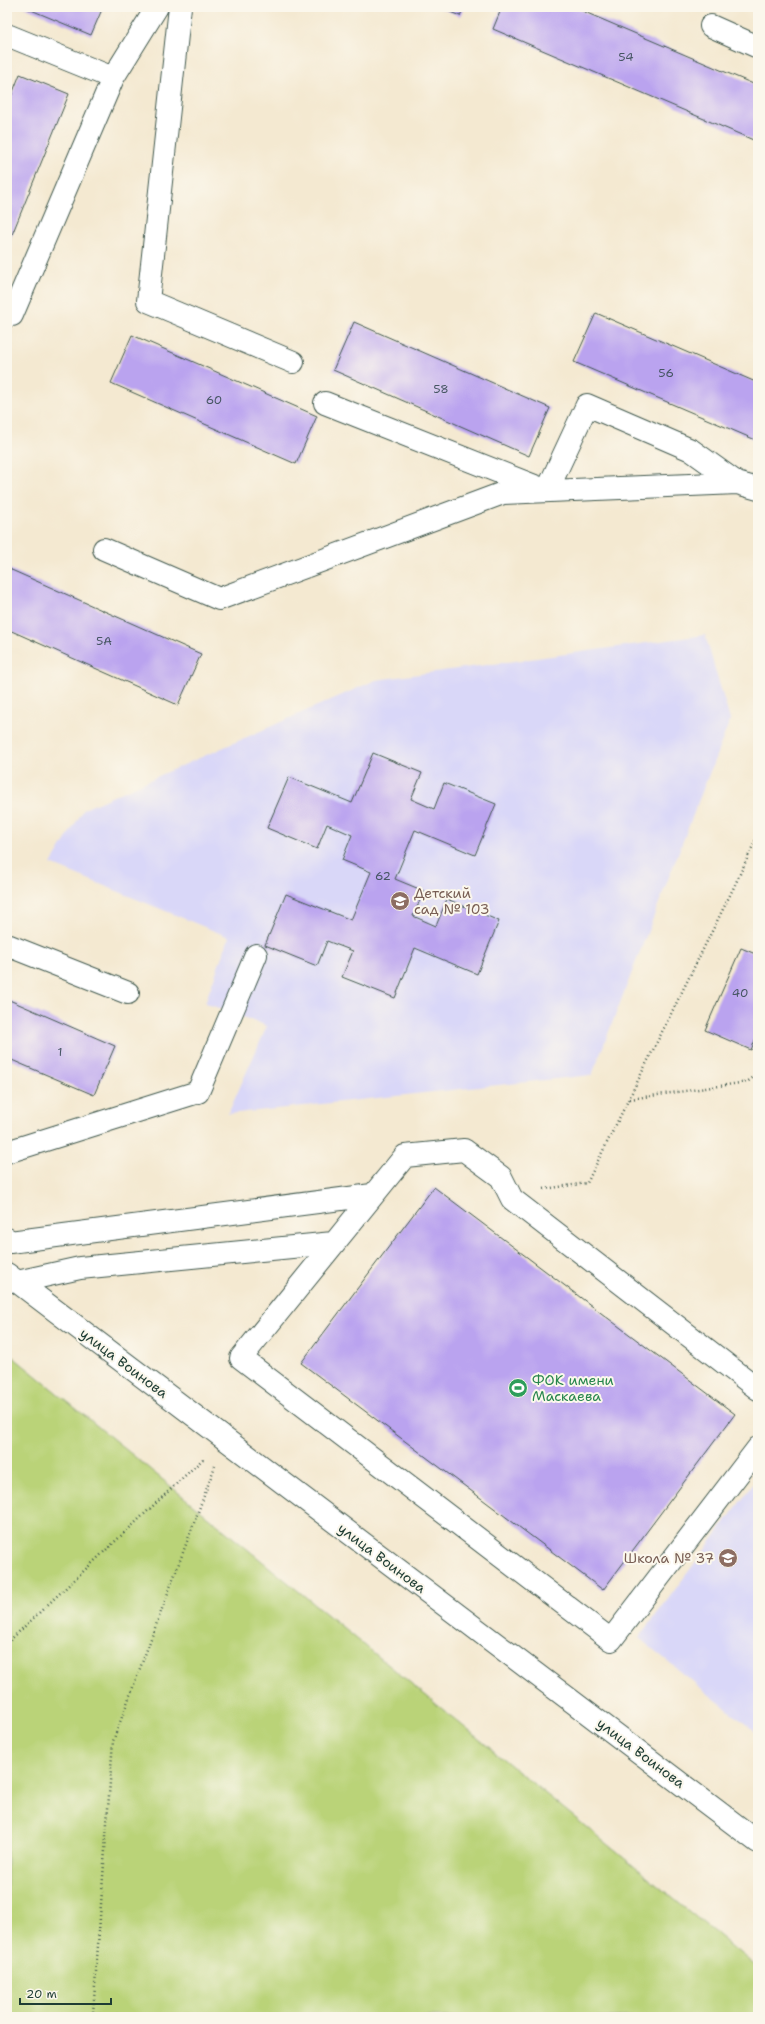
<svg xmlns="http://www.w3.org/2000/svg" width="765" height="2024" viewBox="0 0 765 2024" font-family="'Shantell Sans',sans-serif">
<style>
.built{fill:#d9d7f8}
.green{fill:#bad378;stroke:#6c8856}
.building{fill:#baa3ef}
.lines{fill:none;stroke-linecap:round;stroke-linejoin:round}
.minor-casing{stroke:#3f574c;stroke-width:24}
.path{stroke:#3f574c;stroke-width:2.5;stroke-dasharray:1 3;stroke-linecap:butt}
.minor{stroke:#fff;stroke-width:22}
.labels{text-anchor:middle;stroke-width:4;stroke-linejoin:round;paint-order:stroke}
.number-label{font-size:12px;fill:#465663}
.education-label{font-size:14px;fill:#785e54;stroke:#fbf7ec;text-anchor:start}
.street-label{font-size:14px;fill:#1f3d34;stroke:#fbf7ec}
.leisure-label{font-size:14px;fill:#27864d;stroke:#fbf7ec;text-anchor:start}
</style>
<rect width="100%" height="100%" fill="#fbf7ec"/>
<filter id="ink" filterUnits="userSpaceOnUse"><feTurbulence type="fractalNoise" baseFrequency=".025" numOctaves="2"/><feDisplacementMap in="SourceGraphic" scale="8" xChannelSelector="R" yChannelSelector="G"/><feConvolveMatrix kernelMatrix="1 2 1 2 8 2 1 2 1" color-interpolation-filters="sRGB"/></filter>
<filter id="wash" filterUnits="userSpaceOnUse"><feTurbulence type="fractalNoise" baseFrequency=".012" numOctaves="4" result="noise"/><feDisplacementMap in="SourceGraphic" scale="16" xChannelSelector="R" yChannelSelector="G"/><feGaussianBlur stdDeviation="0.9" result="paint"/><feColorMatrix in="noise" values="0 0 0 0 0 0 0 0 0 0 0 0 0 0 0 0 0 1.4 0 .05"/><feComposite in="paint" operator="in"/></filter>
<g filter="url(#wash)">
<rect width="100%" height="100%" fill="#f4e9d1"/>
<path class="built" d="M705,635L730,720L592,1075L228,1114L267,1026L205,1003L229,937L51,864L84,809L376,680Z
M758,1478V1734L639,1638Z"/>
<path class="green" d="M7,1352L758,1968V2017H7Z"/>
<g id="blocks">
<path class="building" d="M24,7H103L91,35Z
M438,7H464L460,16Z
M502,7H573L758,86V142L493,29Z
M20,74L69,94L7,247V107Z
M596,313L758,383V441L574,362Z
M354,322L550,408L529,456L333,370Z
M132,335L317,416L296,464L111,383Z
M7,568L201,654L178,705L7,629Z
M373,753L422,773L411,799L434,809L444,783L496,804L475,855L415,830L395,879L424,891L413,916L436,926L447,899L499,921L477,974L415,948L395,998L342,977L353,951L327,941L317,966L265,945L286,894L351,920L371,872L342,860L352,835L327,824L317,849L267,828L289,777L352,803Z
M741,948L758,955V1033L751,1050L705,1030Z
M7,999L115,1046L94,1095L7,1058Z
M434,1187L735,1414L603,1590L301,1363Z"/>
</g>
</g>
<g filter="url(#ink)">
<use href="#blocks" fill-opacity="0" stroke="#3f574c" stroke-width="1"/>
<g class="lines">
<defs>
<path id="minor" d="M180,7L148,301L293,362
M711,26L758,47
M7,35L113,78
M7,315H12L113,78L157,7
M325,403L547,491L587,405L691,450L737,483
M104,549L219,599L503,493L737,483L758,489
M7,945L128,993
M7,1152L198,1092L256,955
M7,1239L10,1242L372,1195
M7,1274L758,1842
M17,1282L80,1268L333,1243
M758,1389L512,1199L501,1177L464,1150L405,1156L241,1358L611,1640L758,1448"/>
</defs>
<use href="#minor" class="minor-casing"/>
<path class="path" d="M630,1099L747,1082L758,1074
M544,1189L587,1183L733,889L758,835
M7,1643L205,1457
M83,2017L93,2013L113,1741L215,1466"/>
<use href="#minor" class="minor"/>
</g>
</g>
<defs>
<symbol id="school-disc" viewBox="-11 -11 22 22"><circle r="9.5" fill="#8d6e63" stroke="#fbf7ec"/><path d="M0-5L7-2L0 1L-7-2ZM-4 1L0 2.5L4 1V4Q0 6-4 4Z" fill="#fff"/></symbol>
<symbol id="stadium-disc" viewBox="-11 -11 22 22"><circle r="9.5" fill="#2e9e5b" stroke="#fbf7ec"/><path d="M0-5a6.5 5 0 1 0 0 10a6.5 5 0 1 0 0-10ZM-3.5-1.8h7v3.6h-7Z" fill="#fff"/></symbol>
</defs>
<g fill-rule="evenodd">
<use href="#school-disc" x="389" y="890" width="22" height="22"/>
<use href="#stadium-disc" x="507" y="1377" width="22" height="22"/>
<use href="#school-disc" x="717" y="1547" width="22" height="22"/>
</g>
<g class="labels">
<g class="number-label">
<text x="626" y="61">54</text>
<text x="666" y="377">56</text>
<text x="441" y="393">58</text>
<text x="214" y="404">60</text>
<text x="104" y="645">5А</text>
<text x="383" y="880">62</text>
<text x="740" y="997">40</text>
<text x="60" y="1056">1</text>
</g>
<g class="education-label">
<text x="414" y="898">Детский<tspan x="414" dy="16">сад № 103</tspan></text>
<text x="714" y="1563" text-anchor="end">Школа № 37</text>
</g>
<g class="street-label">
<text transform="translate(124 1363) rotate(37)" y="5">улица Воинова</text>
<text transform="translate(382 1558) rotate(37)" y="5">улица Воинова</text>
<text transform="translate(641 1753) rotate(37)" y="5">улица Воинова</text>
</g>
<g class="leisure-label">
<text x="532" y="1385">ФОК имени<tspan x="532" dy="16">Маскаева</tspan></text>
</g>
</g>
<rect width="765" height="2024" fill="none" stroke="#fbf7ec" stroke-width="24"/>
<path d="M20 1998v6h91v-6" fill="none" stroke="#1f3d34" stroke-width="2"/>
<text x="26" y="1998" font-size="12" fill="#1f3d34" stroke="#fbf7ec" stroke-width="3" paint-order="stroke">20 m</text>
</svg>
